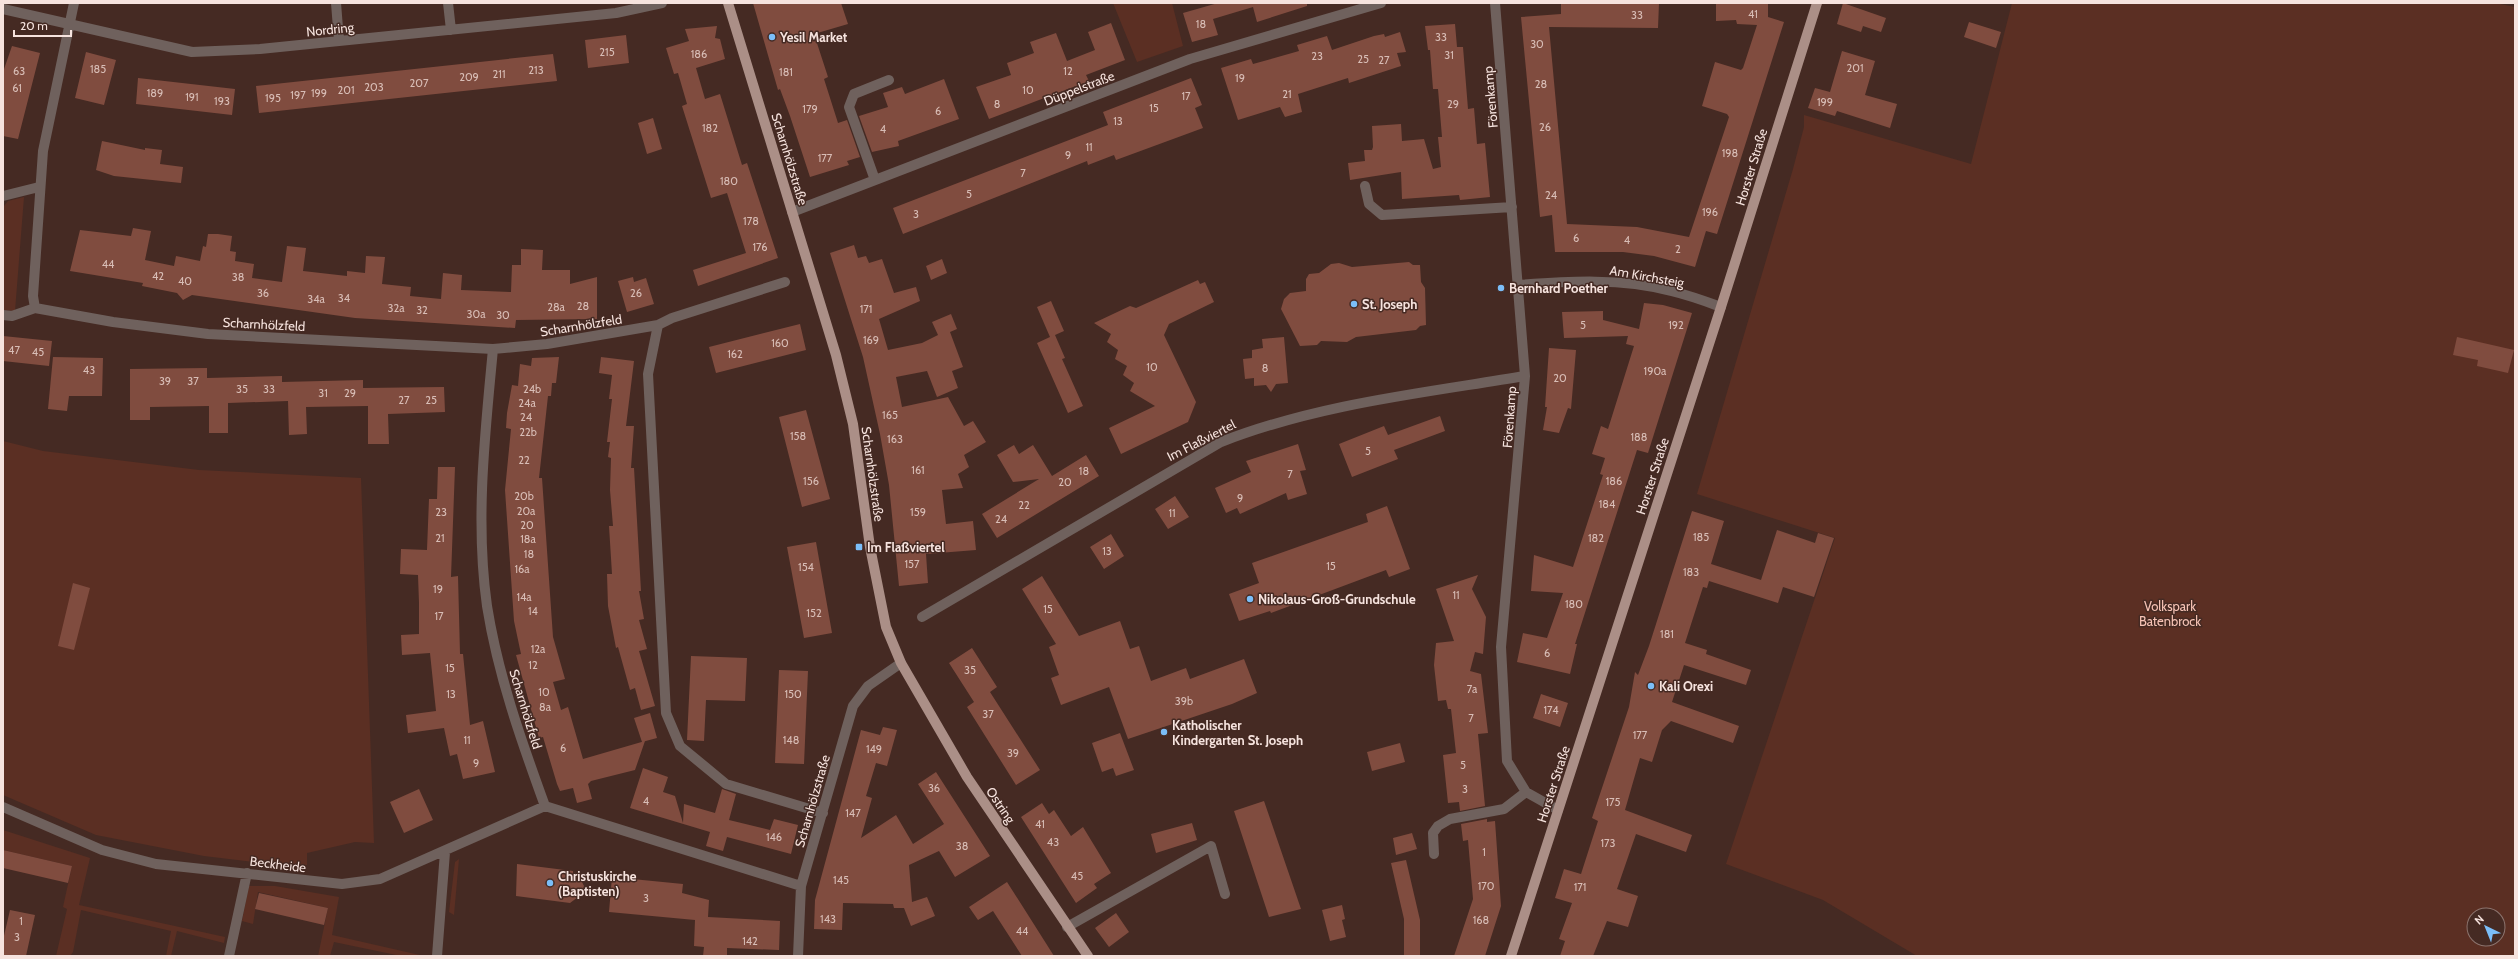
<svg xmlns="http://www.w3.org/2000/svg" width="2518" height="959" viewBox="0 0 2518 959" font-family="Cabin,sans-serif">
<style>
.green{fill:#5b2f23;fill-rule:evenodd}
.building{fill:#804c3f}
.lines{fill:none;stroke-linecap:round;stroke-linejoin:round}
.minor{stroke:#6f615d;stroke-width:10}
.major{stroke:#ab8f87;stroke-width:10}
.poi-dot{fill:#7bbef8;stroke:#452a23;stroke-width:1.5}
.labels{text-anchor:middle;stroke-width:3;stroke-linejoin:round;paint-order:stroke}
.number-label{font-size:11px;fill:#d8bdb6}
.street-label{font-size:13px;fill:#f6e3de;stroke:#452a23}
.poi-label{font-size:13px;font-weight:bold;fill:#f6e3de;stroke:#452a23;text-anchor:start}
.park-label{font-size:13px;fill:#f7c3b5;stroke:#452a23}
</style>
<rect width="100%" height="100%" fill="#452a23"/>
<path class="green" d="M1113,3H1172L1183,46L1137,62Z
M2012,3H2495L2515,7V956H1917L1823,900L1726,864L1835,538L1697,494L1793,169L1804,127V115L1971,164ZM2474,915H2498V939H2474Z
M24,197L15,311L3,310L4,206L8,201Z
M3,441L43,451L199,470L361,478L374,843L355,842L307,853V865H280L204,856L96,835L3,795Z
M3,830L90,858L79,905L225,937L224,943L177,931L171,956H166L171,931L81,910L73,952L70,956H56L67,909L63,907L72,866L3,850Z
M459,859L454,915L449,912L455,862Z
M249,886H275L339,897L332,935L424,956H401L334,942L330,956H318L328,908L258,892L253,924L242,921Z"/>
<path class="building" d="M753,3H841L848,24L814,34L828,77L824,79L838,123L847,120L860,157L847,161L849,165L810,177L790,116L780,89L778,90Z
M1218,3H1307V6L1257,22L1253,7L1213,19L1218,35L1192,42L1183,13Z
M1561,3H1659L1658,28L1549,27L1567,224L1637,227L1689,237L1729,117L1727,114L1702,106L1715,62L1741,70L1743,68L1757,25L1737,24L1736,20L1716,21V3H1768V17L1784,22L1717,234L1706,231L1695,267L1654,256L1623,252H1555L1552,215L1540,217L1521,17L1561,14Z
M1843,3L1886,18L1881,32L1863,26L1861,32L1837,24Z
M1969,22L2001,32L1996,48L1964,37Z
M1111,23L1125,60L1086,75L1089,81L989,119L976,87L1011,75L1007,63L1034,53L1030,42L1056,33L1067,61L1095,50L1088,32Z
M1455,24L1457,47H1463L1468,109L1474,108L1477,144L1485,143L1490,197L1460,200L1459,195L1402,199L1401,172L1350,180L1348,163L1365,161L1364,150H1372L1373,147L1372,126L1401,124L1402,141L1424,139L1433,169L1441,167L1438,137H1442L1438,89H1433L1430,50H1428L1425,26Z
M717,26L715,38L720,39L725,59L696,68L705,99L720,94L742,165L747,163L778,258L698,286L693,270L746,253L727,193L711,198L682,106L687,104L678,73L674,74L666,48L689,41L685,29Z
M1400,32L1406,52L1397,53L1401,66L1349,83L1348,78L1298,94L1302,112L1285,117L1280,107L1238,120L1221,68L1251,59L1253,64L1299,51L1297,45L1327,36L1332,50L1374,36L1384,34L1385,37Z
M626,35L629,63L588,68L585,40Z
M12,46L40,53L18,139L3,136V72Z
M1842,51L1875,61L1865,95L1897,104L1890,128L1837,111L1835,116L1808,108L1815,88L1830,92Z
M86,52L116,60L104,105L75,98Z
M553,54L557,81L259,113L256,86Z
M138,78L235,89L232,115L136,104Z
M1191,78L1202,105L1195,108L1203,128L1116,160L1114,155L1088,165L1087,161L903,234L893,208L1108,125L1103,112Z
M944,79L959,119L898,141L899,146L872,152L859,116L888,107L883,93L902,87L905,94Z
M653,118L662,149L647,154L638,123Z
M102,141L145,150V148L162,150L160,164L183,167L181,183L114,176L96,170Z
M133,228L151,231L145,260L174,266L176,256L200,261L203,246L206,247L208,234H218L232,236L230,251L236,252L235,261L254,264L252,278L282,282L287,246L306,248L303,271L347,276V271L365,273L366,256L385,257L382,284L411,287L410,296L441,299L443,273L462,275L461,290L511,292L512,265H521V249L543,250L542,270H570V284L597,277V319L516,320L515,328L355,318L192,295L183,300L177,293L142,286L143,283L70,271L80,230L131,236Z
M854,245L858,258L866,256L869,263L882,259L894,293L916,287L920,301L879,319L888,350L922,343L938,335L932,322L951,314L957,329L950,332L963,367L952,371L958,388L937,397L927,371L896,377L902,407L948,397L964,426L973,421L986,442L964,455L969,467L958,474L963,488L942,490L946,524L973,521L976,550L926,554L928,583L899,586L889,485L880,434L863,357L830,253Z
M942,259L947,273L931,280L926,266Z
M1409,262L1413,265H1420L1421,282L1425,288L1426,325L1420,326L1416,330L1356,337L1347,342L1321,341L1317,345L1300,346L1281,309L1284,299L1290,293L1306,291V279L1309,274L1319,273L1331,264L1339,263L1352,267Z
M633,277L634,282L646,278L654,304L627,312L618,281Z
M1198,280L1200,284L1205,282L1214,302L1169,324L1164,335L1196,402L1188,422L1121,454L1109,428L1155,406L1130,391L1134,383L1123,375L1127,366L1115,359L1118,350L1107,342L1111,334L1094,323L1130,306L1136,308Z
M1051,301L1064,331L1055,335L1065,358L1062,359L1083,406L1068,413L1037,343L1050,337L1037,307Z
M1644,303L1663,305L1692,313L1648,453L1637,450L1575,644H1577L1570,674L1517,662L1523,633L1547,638L1563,593L1531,591L1534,555L1573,567L1603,475L1600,474L1605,458L1592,454L1601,426L1608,429L1634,346L1626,344L1628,336L1564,338L1562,312L1603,311V320L1639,329Z
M800,324L806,350L716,373L709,347Z
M3,336L52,341L49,366L3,361Z
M1284,337L1288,383L1276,384L1271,392L1266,385L1254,386V378L1245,379L1243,359L1252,358V350L1263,348L1262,339Z
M2457,337L2514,350L2508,373L2477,366L2478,360L2453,355Z
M1549,348L1576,350L1571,409L1568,408L1559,433L1543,430L1547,407H1545Z
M53,357L103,358L102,396H69L67,411L48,409Z
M559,357L556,383H552L551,396H548L539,478H542L553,637L565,679L553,682L561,710L568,707L583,759L645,741L635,770L591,781L588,784L592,799L577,803L573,788L560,791L557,784L543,737L539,738L516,655L521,654L514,621L505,490L511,429L506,428L507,413L512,385L518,386L520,364L531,366L532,358Z
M601,357L634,361L626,426H634L631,468H634L641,591H639L644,619L639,620L647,649L639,651L655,706L641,710L635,688L630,690L618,647L616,648L608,606L607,574H612L609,526H613L610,490L611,458L608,457L610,442H607L612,399H609L612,375L599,373Z
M207,368V378L282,376V382L363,380V388L444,387L445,412L388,414L389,444H368V406L306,407L307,434L289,435L288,401L228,403V433H209V406L150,407V420H130V369Z
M806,410L830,499L802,507L779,417Z
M1440,416L1445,431L1394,450L1398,459L1352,477L1339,444L1384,426L1388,435Z
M1298,444L1306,470L1300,471L1307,494L1288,500L1286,493L1240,514L1237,508L1226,513L1215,488L1251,472L1246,461Z
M1014,445L1019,454L1033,445L1052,476L1086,455L1099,476L997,538L982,514L1039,479L1013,482L997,455Z
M438,467H455L451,577L458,576L460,654H463L470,725L483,721L495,772L463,779L457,754L450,756L444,728L408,733L406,715L436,711L430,653L402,655L401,635L419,634V603L418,575L400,574L401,549L427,550L429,499H437Z
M1175,496L1189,517L1168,529L1155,509Z
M1387,506L1410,569L1389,577L1386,570L1271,613L1270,611L1239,621L1229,594L1259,583L1252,563L1368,522L1366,514Z
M1692,511L1724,521L1711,564L1761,580L1777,530L1815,543L1818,533L1834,538L1814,597L1783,587L1778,603L1709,581L1707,588L1703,587L1685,643L1707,650L1706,654L1751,670L1746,685L1684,665L1672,702L1739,726L1733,743L1671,721L1662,730L1652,762L1640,758L1625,810L1692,835L1686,852L1636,834L1617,889L1638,896L1628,927L1607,921L1593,956H1560L1565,941L1559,939L1572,903L1555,898L1564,869L1581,874L1598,821L1592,818L1629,707L1635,672L1638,675L1649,646Z
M1111,534L1124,556L1104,569L1090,547Z
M816,542L832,633L804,638L787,547Z
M1478,575L1472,589L1486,617L1483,654L1475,652L1470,671L1481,674L1488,733L1478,734L1485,806L1460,811L1459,802L1448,803L1443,755L1456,753L1451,709H1448L1446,700L1438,701L1434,665L1436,643L1454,641L1436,589Z
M1042,576L1079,636L1120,621L1130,649L1139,646L1151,681L1186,668L1190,679L1244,659L1257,693L1232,704L1128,739L1109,687L1061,705L1051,678L1059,675L1049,647L1056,644L1022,589Z
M73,583L90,588L74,650L58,646Z
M972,648L997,687L990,692L1040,770L1016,785L967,707L974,702L949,663Z
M691,656L747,658L745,701L706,700L704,741L687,740Z
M779,670L808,671L804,764L775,763Z
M1541,694L1568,703L1560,727L1533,718Z
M650,713L657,738L642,742L634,718Z
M883,727L897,730L887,766L876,763L866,796L872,798L861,838L896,815L913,844L944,824L918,784L936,772L990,856L955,877L939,851L909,865L912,902L927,897L935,916L911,926L904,908H894L893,904L843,903L842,930L814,929L815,900L861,730L880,735Z
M1120,733L1134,770L1116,776L1113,768L1102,772L1092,743Z
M1400,743L1405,762L1372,771L1367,752Z
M643,768L668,777L663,792L675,796L683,823L684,804L715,813L722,789L736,794L729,820L770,830L774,819L798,825L791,854L727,837L723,851L706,846L710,832L630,808Z
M419,789L433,820L404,833L390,802Z
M1264,801L1301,909L1269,917L1234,811Z
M1042,803L1049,814L1054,810L1071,836L1083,827L1111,873L1094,884L1097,888L1076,903L1021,817Z
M1487,819V822L1495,821L1501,906L1485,956H1454L1473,899L1468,840L1463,841L1461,824Z
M1192,823L1197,840L1156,853L1151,834Z
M1412,833L1417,849L1396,855L1393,838Z
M3,850L72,866L68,883L3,868Z
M1406,860L1420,920V956H1404V919L1391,863Z
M517,864L573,871V874L580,878L584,886L582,894L570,903L516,896Z
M612,877L683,884L682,893L709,900L708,917L780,921L779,950L727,948V956H703L704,947L694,946L695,920L609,912Z
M1007,882L1023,907L1054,956H1022L993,911L978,920L969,907Z
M259,893L328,908L324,925L255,909Z
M1342,905L1345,919L1342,920L1346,937L1330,941L1322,910Z
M10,910L35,915L26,956H3V940Z
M1116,913L1129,932L1109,947L1095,928Z"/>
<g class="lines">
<path class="minor" d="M74,3L43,151L33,296L35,308L113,322L208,334L493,349C485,434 475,521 487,606C498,675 521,740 545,806L801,886
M336,3L339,41
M448,3L451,30
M1495,3L1525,376L1501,647L1507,761L1526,792L1558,810
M3,9L192,52L260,49L616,13L662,3
M875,180L849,107L854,94L889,80
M1365,186L1369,204L1382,215L1512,207
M3,196L39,187
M792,212L1190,59L1381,3
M1519,285C1570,281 1621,278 1671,291C1688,295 1705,301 1721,307
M3,315L12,316L35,308
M658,325L648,374L666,713L680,746L726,784L823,813
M493,349L547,344L658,325L672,318L785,282
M922,617L1221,442C1318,404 1423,393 1525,376
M3,807L102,850L156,864L342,884L380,879L545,806
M1434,854L1433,833L1438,826L1450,819L1504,809L1526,792
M1067,927L1211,846L1225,894
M229,956L247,873
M437,956L445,852
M798,956L801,886L853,706L868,686L901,663"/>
<path class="major" d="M728,3L836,355L853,424L870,547L886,627L901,663L967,777L1088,956
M1511,956L1721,307L1817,3"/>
</g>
<g class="poi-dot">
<circle cx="772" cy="37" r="4"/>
<circle cx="1501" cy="288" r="4"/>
<circle cx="1354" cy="304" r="4"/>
<rect x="855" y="543" width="8" height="8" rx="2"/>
<circle cx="1250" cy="599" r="4"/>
<circle cx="1651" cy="686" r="4"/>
<circle cx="1164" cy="732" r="4"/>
<circle cx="550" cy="883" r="4"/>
</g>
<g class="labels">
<g class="number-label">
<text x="1753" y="18">41</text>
<text x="1637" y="19">33</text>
<text x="1201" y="28">18</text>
<text x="1441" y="41">33</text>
<text x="1537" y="48">30</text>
<text x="607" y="56">215</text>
<text x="699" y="58">186</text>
<text x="1449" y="59">31</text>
<text x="1317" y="60">23</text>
<text x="1363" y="63">25</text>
<text x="1384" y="64">27</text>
<text x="1855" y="72">201</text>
<text x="98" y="73">185</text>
<text x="536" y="74">213</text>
<text x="19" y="75">63</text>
<text x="1068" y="75">12</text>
<text x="786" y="76">181</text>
<text x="499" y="78">211</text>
<text x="469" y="81">209</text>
<text x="1240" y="82">19</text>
<text x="419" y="87">207</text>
<text x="1541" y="88">28</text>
<text x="374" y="91">203</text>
<text x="17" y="92">61</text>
<text x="346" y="94">201</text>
<text x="1028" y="94">10</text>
<text x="155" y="97">189</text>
<text x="319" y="97">199</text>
<text x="1287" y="98">21</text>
<text x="298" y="99">197</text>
<text x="1186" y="100">17</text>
<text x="192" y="101">191</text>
<text x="273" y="102">195</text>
<text x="222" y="105">193</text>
<text x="1825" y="106">199</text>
<text x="997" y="108">8</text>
<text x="1453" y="108">29</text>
<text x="1154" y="112">15</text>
<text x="810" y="113">179</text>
<text x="938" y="115">6</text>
<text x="1118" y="125">13</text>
<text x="1545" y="131">26</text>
<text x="710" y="132">182</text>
<text x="883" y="133">4</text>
<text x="1089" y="151">11</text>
<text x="1730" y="157">198</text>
<text x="1068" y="159">9</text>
<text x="825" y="162">177</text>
<text x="1023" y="177">7</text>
<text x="729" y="185">180</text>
<text x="969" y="198">5</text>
<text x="1551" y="199">24</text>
<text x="1710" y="216">196</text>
<text x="916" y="218">3</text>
<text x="751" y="225">178</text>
<text x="1576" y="242">6</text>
<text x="1627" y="244">4</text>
<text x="760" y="251">176</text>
<text x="1678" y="253">2</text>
<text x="108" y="268">44</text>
<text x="158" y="280">42</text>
<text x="238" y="281">38</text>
<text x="185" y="285">40</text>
<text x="263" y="297">36</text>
<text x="636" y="297">26</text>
<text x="344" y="302">34</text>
<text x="316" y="303">34a</text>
<text x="583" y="310">28</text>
<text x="556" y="311">28a</text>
<text x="396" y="312">32a</text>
<text x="866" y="313">171</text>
<text x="422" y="314">32</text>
<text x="476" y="318">30a</text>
<text x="503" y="319">30</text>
<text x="1583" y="329">5</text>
<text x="1676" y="329">192</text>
<text x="871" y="344">169</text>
<text x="780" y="347">160</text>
<text x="14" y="354">47</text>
<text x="38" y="356">45</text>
<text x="735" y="358">162</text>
<text x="1152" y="371">10</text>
<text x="1265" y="372">8</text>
<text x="89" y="374">43</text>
<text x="1655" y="375">190a</text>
<text x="1560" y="382">20</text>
<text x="165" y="385">39</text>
<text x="193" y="385">37</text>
<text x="242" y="393">35</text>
<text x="269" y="393">33</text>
<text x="532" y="393">24b</text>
<text x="323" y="397">31</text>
<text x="350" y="397">29</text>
<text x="404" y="404">27</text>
<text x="431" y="404">25</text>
<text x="527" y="407">24a</text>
<text x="890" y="419">165</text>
<text x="526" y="421">24</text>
<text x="528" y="436">22b</text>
<text x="798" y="440">158</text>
<text x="1639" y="441">188</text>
<text x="895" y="443">163</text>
<text x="1368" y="455">5</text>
<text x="524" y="464">22</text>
<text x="918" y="474">161</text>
<text x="1084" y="475">18</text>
<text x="1290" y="478">7</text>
<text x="811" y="485">156</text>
<text x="1614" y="485">186</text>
<text x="1065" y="486">20</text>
<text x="524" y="500">20b</text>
<text x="1240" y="502">9</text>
<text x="1607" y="508">184</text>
<text x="1024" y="509">22</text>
<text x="526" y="515">20a</text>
<text x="441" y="516">23</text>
<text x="918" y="516">159</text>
<text x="1172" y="517">11</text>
<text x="1001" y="523">24</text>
<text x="527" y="529">20</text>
<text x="1701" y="541">185</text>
<text x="440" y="542">21</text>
<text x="1596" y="542">182</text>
<text x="528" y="543">18a</text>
<text x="1107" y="555">13</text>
<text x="529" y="558">18</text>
<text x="912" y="568">157</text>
<text x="1331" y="570">15</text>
<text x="806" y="571">154</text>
<text x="522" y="573">16a</text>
<text x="1691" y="576">183</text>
<text x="438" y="593">19</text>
<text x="1456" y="599">11</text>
<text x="524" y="601">14a</text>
<text x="1574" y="608">180</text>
<text x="1048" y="613">15</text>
<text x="533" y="615">14</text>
<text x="814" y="617">152</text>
<text x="439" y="620">17</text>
<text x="1667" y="638">181</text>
<text x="538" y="653">12a</text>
<text x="1547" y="657">6</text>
<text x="533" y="669">12</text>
<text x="450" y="672">15</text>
<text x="970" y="674">35</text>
<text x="1472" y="693">7a</text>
<text x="544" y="696">10</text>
<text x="451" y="698">13</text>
<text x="793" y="698">150</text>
<text x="1184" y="705">39b</text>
<text x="545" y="711">8a</text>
<text x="1551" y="714">174</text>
<text x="988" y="718">37</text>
<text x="1471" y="722">7</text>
<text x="1640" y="739">177</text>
<text x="467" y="744">11</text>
<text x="791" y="744">148</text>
<text x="563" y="752">6</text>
<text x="874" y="753">149</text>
<text x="1013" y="757">39</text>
<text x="476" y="767">9</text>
<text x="1463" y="769">5</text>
<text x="934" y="792">36</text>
<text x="1465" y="793">3</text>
<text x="646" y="805">4</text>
<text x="1613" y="806">175</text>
<text x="853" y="817">147</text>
<text x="1040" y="828">41</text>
<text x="774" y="841">146</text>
<text x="1053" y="846">43</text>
<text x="1608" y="847">173</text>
<text x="962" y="850">38</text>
<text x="1484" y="856">1</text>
<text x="1077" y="880">45</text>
<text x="841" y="884">145</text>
<text x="1486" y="890">170</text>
<text x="1580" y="891">171</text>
<text x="646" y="902">3</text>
<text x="828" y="923">143</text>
<text x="1481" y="924">168</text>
<text x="21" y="925">1</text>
<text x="1022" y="935">44</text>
<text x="17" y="941">3</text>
<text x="750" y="945">142</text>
</g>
<g class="street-label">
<text transform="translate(330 29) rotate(-6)" y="5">Nordring</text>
<text transform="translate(1079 88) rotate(-21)" y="5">Düppelstraße</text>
<text transform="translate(1490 97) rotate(-95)" y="5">Förenkamp</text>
<text transform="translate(790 159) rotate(73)" y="5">Scharnhölzstraße</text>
<text transform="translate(1751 167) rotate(-73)" y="5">Horster Straße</text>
<text transform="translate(1647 276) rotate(10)" y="5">Am Kirchsteig</text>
<text transform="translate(264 324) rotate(3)" y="5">Scharnhölzfeld</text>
<text transform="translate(581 325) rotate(-9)" y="5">Scharnhölzfeld</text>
<text transform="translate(1509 417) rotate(-86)" y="5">Förenkamp</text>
<text transform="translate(1201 440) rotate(-27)" y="5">Im Flaßviertel</text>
<text transform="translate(873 474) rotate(82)" y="5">Scharnhölzstraße</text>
<text transform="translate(1652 476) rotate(-72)" y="5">Horster Straße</text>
<text transform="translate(526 709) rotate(73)" y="5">Scharnhölzfeld</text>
<text transform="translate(1553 784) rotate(-72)" y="5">Horster Straße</text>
<text transform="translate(812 801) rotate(-74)" y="5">Scharnhölzstraße</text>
<text transform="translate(1001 805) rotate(56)" y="5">Ostring</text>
<text transform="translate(278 864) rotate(7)" y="5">Beckheide</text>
</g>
<g class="poi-label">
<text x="780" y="42">Yesil Market</text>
<text x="1509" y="293">Bernhard Poether</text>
<text x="1362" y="309">St. Joseph</text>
<text x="867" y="552">Im Flaßviertel</text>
<text x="1258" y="604">Nikolaus-Groß-Grundschule</text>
<text x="1659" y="691">Kali Orexi</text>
<text x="1172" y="730">Katholischer<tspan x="1172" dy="15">Kindergarten St. Joseph</tspan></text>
<text x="558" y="881">Christuskirche<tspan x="558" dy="15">(Baptisten)</tspan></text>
</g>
<g class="park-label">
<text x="2170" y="611">Volkspark<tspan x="2170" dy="15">Batenbrock</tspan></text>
</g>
</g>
<rect width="2518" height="959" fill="none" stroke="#f6e3de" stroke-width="8"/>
<g transform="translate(2486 927) rotate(317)"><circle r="19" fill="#452a23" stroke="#8c746e"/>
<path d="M0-3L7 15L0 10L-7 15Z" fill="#7bbef8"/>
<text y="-6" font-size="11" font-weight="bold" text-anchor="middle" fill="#f6e3de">N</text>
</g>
<path d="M14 30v6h57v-6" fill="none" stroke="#f6e3de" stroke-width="2"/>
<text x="20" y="30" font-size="12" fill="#f6e3de" stroke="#452a23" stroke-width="3" paint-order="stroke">20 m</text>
</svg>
